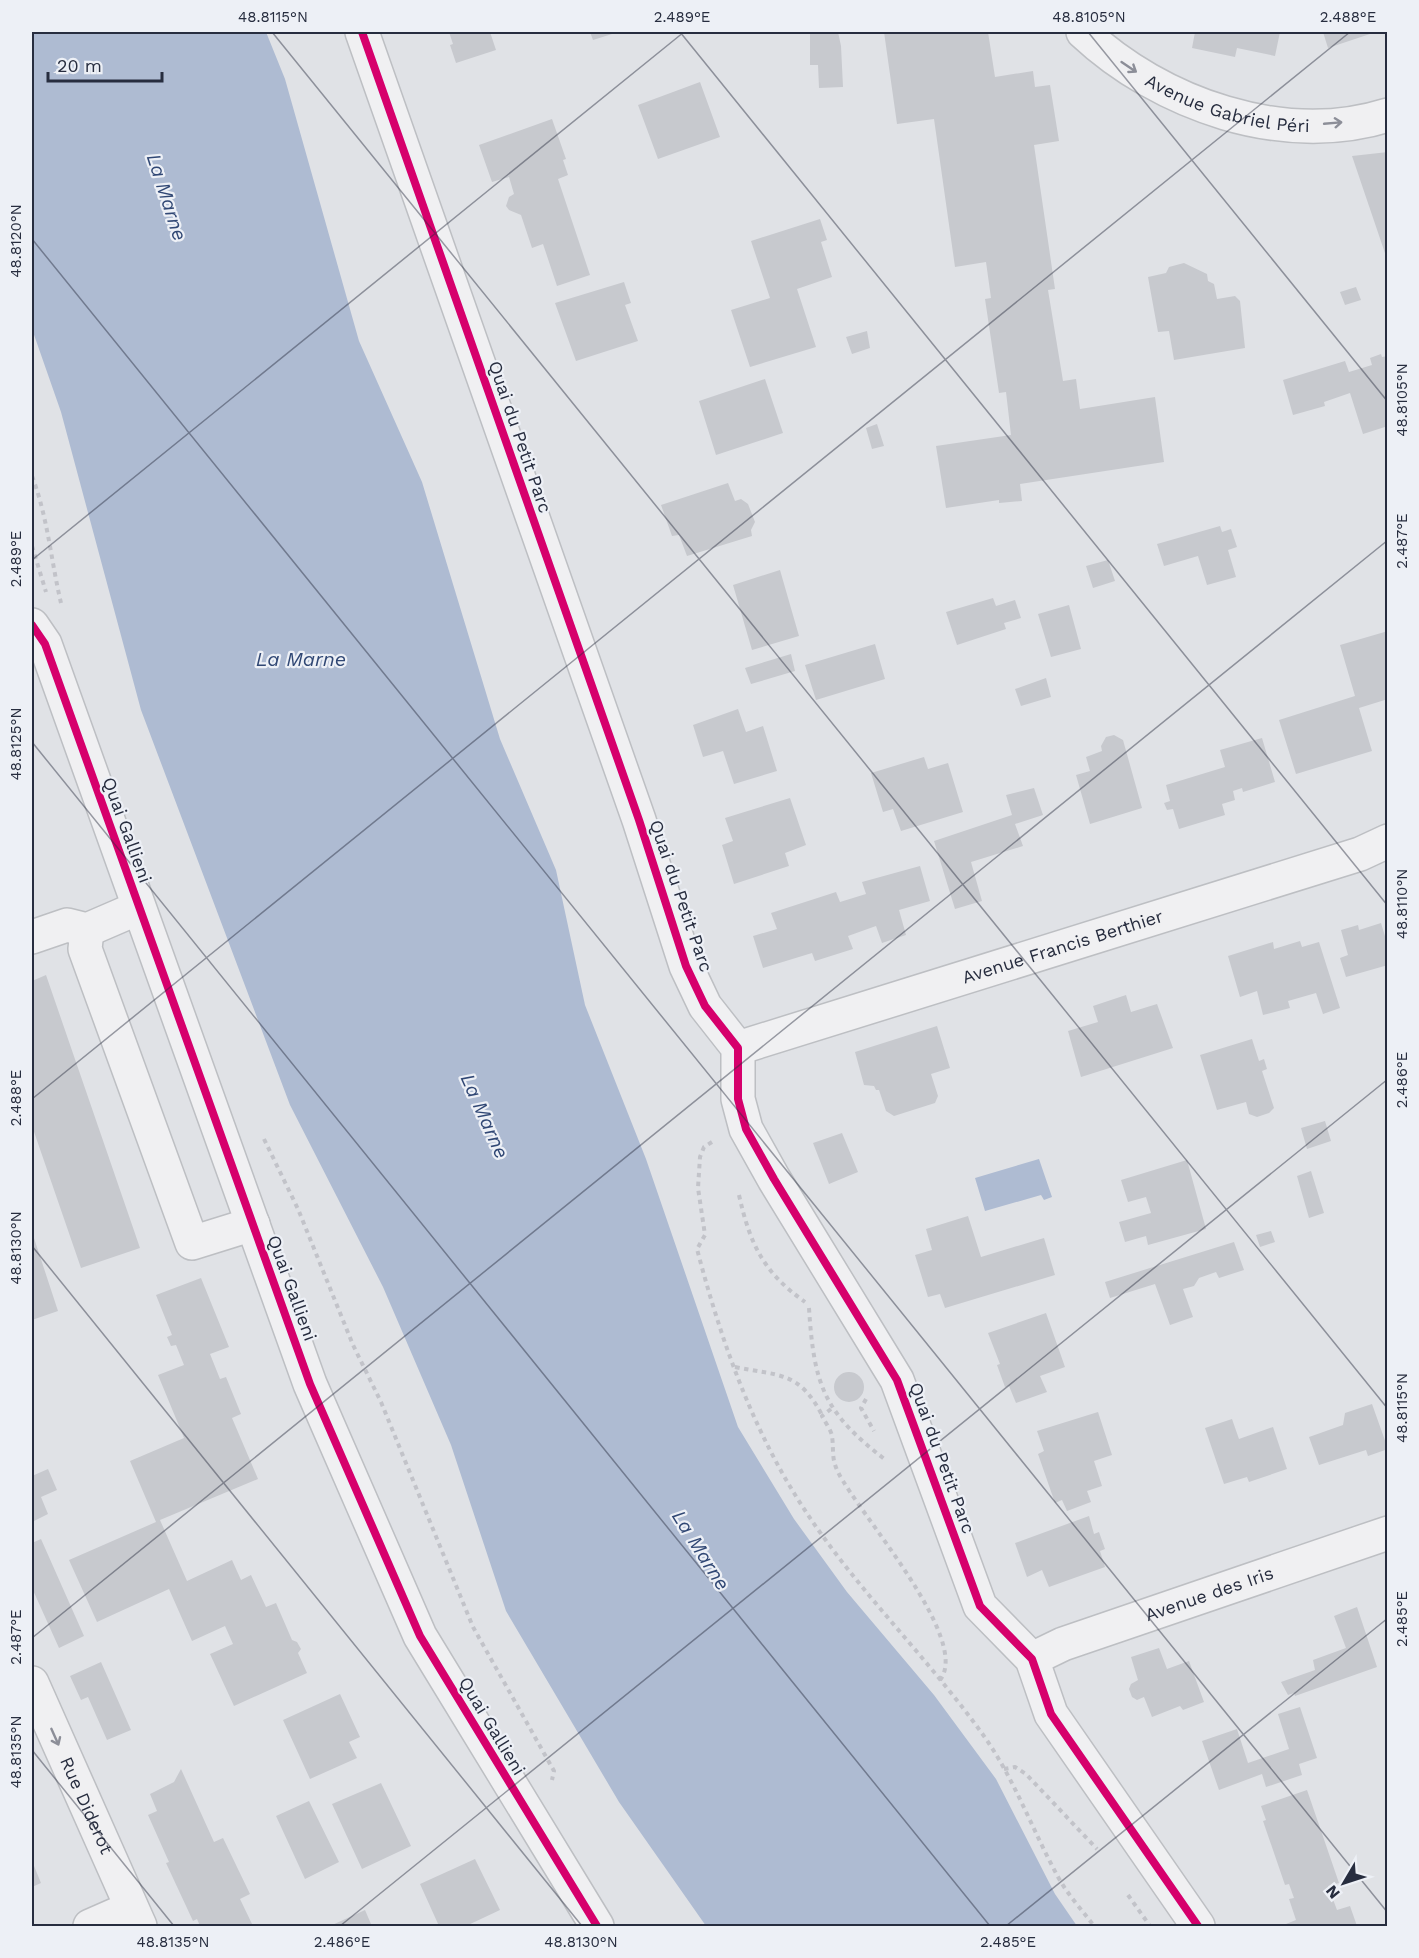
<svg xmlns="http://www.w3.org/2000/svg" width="1419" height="1958" viewBox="0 0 1419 1958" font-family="'Work Sans',sans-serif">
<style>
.water{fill:#aebbd2}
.building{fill:#c7c9ce}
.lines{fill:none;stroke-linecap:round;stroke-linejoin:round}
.minor-casing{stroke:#bdbfc3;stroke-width:36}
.path{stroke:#c2c3c9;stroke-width:4;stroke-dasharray:4.5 4.5;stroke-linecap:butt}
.minor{stroke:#f0f0f2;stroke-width:33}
.cycleway-casing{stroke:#edf0f6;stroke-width:11}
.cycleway{stroke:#d6006c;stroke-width:8}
.oneway{stroke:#8c8e98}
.ticks{fill:none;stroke:#272d3f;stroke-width:1.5;stroke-opacity:0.45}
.labels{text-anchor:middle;stroke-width:4.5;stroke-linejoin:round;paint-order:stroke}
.street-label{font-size:18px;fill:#272d3f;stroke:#edf0f6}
.water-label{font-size:20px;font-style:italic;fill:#304774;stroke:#edf0f6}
.neatline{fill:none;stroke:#272d3f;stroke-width:2}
.ticks-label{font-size:15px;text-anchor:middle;fill:#272d3f}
</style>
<rect width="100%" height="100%" fill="#e0e2e6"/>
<path class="water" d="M32,32H266L285,79L359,341L422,482L500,739L556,870L585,1005L646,1159L738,1427L794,1519L847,1592L934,1695L996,1779L1055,1894L1077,1926H706L619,1802L506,1611L451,1445L383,1287L290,1105L141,710L61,412L32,329Z
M1039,1159L1052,1197L1044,1200L1041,1195L985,1211L975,1178Z"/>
<path class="building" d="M449,32H490L496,50L456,63L450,45L453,44Z
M590,32H611L612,34L593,40Z
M810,32H838L841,46L843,87L819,88L818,65H810Z
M884,32H988L995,77L1033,71L1035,87L1050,85L1059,141L1034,145L1055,289L1048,290L1063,381L1076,379L1080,409L1155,397L1164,462L1020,484L1022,501L999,503V500L946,508L936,446L1011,435L1006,392L999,393L985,299L991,298L986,262L955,267L934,119L897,124Z
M1195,32H1280L1275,56L1237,48L1235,57L1192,48Z
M1323,32H1376L1328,48Z
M700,82L720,137L658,159L638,105Z
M552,119L566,159L563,160L568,175L558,179L590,275L557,286L543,244L532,248L521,215L509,210L506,206L509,197L514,194L509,177L492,182L479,145Z
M1388,152V259H1387L1352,156Z
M820,219L827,240L821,242L832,277L797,289L816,347L750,367L731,310L770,298L751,241Z
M1184,263L1207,274L1208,281L1214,284L1217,299L1235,296L1240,301L1245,348L1174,360L1169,331L1158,332L1148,277L1166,273L1169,267Z
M624,282L631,303L625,305L638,341L576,361L555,303Z
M1356,287L1361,300L1345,305L1340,292Z
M867,331L870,348L852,354L846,337Z
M1381,354L1382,357L1388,356V426L1363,434L1350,393L1324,402L1325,406L1293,415L1283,380L1345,361L1349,372L1372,365L1370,358Z
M765,379L783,433L716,455L699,401Z
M877,424L884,446L872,449L866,428Z
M728,483L735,501L741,499L748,504L755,522L751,530L752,536L687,556L679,535L672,536L661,505Z
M1220,526L1222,532L1231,529L1237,547L1228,550L1236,577L1207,585L1198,556L1164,566L1157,544Z
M1108,560L1115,581L1093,588L1086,566Z
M780,570L799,636L752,650L733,585Z
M993,598L996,606L1015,600L1021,618L1004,623L1006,629L957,645L946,612Z
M1069,605L1081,649L1051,657L1038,614Z
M1388,631V699L1359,708L1372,751L1296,774L1279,720L1355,696L1340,645Z
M875,644L885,679L816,700L805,665Z
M791,654L795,671L751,684L745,668Z
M1046,678L1051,697L1021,706L1015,689Z
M738,709L746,732L763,726L777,771L734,784L723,751L703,757L693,725Z
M1114,735L1123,740L1142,808L1090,824L1076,775L1090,771L1086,757L1102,751L1101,746L1106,737Z
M1262,738L1275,782L1243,792L1242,788L1233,791L1235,800L1222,804L1225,815L1179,829L1173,809L1167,810L1164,803L1170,801L1166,785L1225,767L1220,750Z
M924,757L928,769L948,763L963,812L901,831L893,809L883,812L871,773Z
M1034,788L1043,815L1015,824L1023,846L971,862L982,901L955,909L934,841L1012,815L1006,795Z
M790,798L806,845L785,853L789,866L734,884L722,845L733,841L725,818Z
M920,866L930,901L899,910L906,935L882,943L876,926L848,936L853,949L815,961L812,953L763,968L753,936L777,929L771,913L836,892L840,902L866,894L862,882Z
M1381,923L1388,946V965L1346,977L1340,958L1348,955L1341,930L1358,925L1359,930Z
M1300,941L1302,947L1319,942L1340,1008L1323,1014L1316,993L1288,1001L1290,1008L1263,1015L1257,991L1240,997L1228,956L1273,942L1274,949Z
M46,975L140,1248L81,1268L32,1126V981Z
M1126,995L1131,1012L1157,1004L1173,1048L1081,1077L1068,1031L1098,1022L1093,1006Z
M937,1026L950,1068L931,1074L938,1096L935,1103L894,1116L886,1111L879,1090H876L874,1086L864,1085L855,1052Z
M1252,1039L1259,1061L1264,1059L1267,1069L1262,1071L1274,1108L1269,1113L1257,1117L1249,1114L1246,1102L1217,1110L1200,1055Z
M1325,1121L1331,1141L1307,1149L1301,1128Z
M842,1133L858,1172L829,1184L813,1143Z
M1187,1160L1206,1229L1148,1245L1146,1236L1125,1242L1119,1222L1151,1213L1146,1197L1128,1202L1121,1180Z
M1311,1171L1324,1213L1309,1218L1297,1176Z
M968,1216L981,1257L1044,1238L1055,1275L945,1308L940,1294L928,1297L915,1255L932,1250L926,1229Z
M1271,1231L1275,1242L1260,1247L1256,1235Z
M32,1232L58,1311L32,1320Z
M1234,1242L1244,1270L1219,1278L1216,1272L1199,1278L1194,1286L1183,1289L1193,1317L1170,1325L1155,1284L1110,1298L1105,1282Z
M201,1278L229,1347L210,1354L220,1379L226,1377L241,1414L232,1418L258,1479L160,1520L187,1581L232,1560L241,1580L251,1575L266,1607L276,1603L292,1640L297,1642L301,1649L298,1653L307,1673L234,1706L210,1654L233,1644L225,1626L192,1641L169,1589L97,1622L69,1560L156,1522L130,1461L184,1438L158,1375L184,1365L176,1345L171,1346L167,1337L172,1335L156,1295Z
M1046,1313L1065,1367L1040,1376L1047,1392L1016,1403L1009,1386L1005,1387L997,1365L1000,1364L988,1333Z
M834 1387a15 15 0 1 1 30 0a15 15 0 1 1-30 0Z
M1372,1404L1388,1449L1368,1456L1366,1450L1319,1465L1309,1437L1343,1425L1345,1413Z
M1098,1412L1112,1455L1094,1461L1102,1486L1087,1491L1091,1502L1067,1511L1062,1500L1055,1503L1038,1454L1044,1451L1037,1431Z
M1232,1419L1239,1439L1273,1427L1287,1469L1249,1482L1247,1477L1224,1484L1205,1428Z
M48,1469L57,1490L41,1497L48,1514L32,1522V1476Z
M1089,1516L1094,1534L1099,1532L1105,1549L1100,1551L1105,1567L1049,1587L1042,1570L1027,1577L1015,1543Z
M41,1539L84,1636L59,1648L32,1588V1543Z
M1357,1607L1377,1667L1295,1696L1294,1693L1288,1695L1281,1682L1315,1670L1313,1660L1346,1648L1334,1616Z
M1159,1648L1167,1669L1189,1661L1204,1702L1183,1710L1180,1706L1152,1717L1144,1697L1137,1700L1132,1697L1129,1689L1131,1684L1138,1680L1131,1657Z
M101,1662L131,1730L107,1740L88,1697L81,1700L70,1676Z
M340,1694L360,1737L349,1742L357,1758L310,1779L283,1720Z
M1300,1707L1317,1758L1299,1764L1302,1775L1266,1787L1262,1774L1219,1790L1202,1741L1237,1729L1248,1763L1289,1749L1278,1714Z
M181,1769L214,1842L223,1838L250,1894L240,1899L253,1926H200L197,1919L193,1921L166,1863L169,1862L148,1815L157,1811L150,1794L174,1782Z
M381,1783L411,1846L362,1869L332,1804Z
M1307,1790L1339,1883L1328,1886L1337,1910L1350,1906L1357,1926H1287L1286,1924L1296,1920L1289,1899L1294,1898L1289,1884L1285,1885L1263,1821L1266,1820L1261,1806Z
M309,1801L339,1862L305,1879L276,1816Z
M475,1859L500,1910L466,1926H439L420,1884Z
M32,1861L41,1883L32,1887Z
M365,1910L371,1924L367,1926H330Z"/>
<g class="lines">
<defs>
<g id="minor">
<path d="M362,32L639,820L686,966L705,1006L738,1048V1099L746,1129L774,1179L897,1380L980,1606L1032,1659L1051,1714L1198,1926"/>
<path id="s1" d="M1083,32C1160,104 1283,148 1388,115"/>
<path d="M32,625L45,644L310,1384L420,1636L597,1926"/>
<path d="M87,930L85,949L192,1243L253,1224"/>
<path d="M32,937L67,925L87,930L138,908"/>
<path id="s2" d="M738,1048L1360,854L1388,841"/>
<path id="s3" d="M1032,1659L1063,1644L1388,1533"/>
<path id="s4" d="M32,1683L140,1926"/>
<path d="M90,1926L131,1908"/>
</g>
</defs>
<use href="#minor" class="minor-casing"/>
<path class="path" d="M32,476C48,518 51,561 61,603
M32,546L46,592
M264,1139L298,1209L353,1345L381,1402L473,1627L554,1771L552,1780
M712,1142L704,1147L700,1157L698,1188L705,1235L697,1249C719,1333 748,1418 794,1493C848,1582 926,1654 986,1739C1015,1781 1033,1831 1057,1875C1067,1894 1082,1910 1094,1926
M739,1195C750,1244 763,1272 805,1302
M809,1308C814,1386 824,1413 887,1461
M735,1367C779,1376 799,1371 822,1415
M866,1399L861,1408L874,1431
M831,1409L822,1416C825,1422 831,1430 832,1436C834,1450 831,1458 838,1472C858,1513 972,1639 940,1680
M1004,1769L1015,1767L1026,1774L1097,1849
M1128,1895L1150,1926"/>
<use href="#minor" class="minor"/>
<defs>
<path id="cycleway" d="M362,32L639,820L686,966L705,1006L738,1048V1099L746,1129L774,1179L897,1380L980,1606L1032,1659L1051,1714L1198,1926
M32,625L45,644L310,1384L420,1636L597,1926"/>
</defs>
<use href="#cycleway" class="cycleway-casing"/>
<use href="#cycleway" class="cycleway"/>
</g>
<defs><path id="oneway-shaft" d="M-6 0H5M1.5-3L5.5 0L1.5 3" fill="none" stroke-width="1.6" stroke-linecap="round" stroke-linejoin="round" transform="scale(1.5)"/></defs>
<g class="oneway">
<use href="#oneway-shaft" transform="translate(1129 67) rotate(34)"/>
<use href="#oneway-shaft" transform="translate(1333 123) rotate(-5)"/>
<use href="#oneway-shaft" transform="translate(55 1737) rotate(66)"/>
</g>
<path class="ticks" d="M272,32L1388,1409M680,32L1388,906M1088,32L1388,402M32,239L1388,1913M32,560L684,32M32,742L990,1926M32,1099L1350,32M32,1246L582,1926M32,1638L1388,540M32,1750L174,1926M340,1926L1388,1079M1006,1926L1388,1618"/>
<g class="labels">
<g class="street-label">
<text dy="6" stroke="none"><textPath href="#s1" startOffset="165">Avenue Gabriel Péri</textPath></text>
<text transform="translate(520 437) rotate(71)" y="6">Quai du Petit Parc</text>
<text transform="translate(127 830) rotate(70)" y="6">Quai Gallieni</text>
<text transform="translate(681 896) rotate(71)" y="6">Quai du Petit Parc</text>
<text dy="6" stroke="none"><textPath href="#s2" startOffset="340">Avenue Francis Berthier</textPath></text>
<text transform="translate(292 1288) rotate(70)" y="6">Quai Gallieni</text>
<text transform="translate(942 1458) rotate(70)" y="6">Quai du Petit Parc</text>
<text dy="6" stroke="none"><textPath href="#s3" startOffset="189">Avenue des Iris</textPath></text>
<text transform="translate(492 1726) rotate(59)" y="6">Quai Gallieni</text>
<text dy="6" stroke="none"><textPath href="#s4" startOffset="134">Rue Diderot</textPath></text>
</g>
<g class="water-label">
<text transform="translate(167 197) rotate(72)" y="7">La Marne</text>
<text x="301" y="666">La Marne</text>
<text transform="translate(485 1116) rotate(66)" y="7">La Marne</text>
<text transform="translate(701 1550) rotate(58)" y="7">La Marne</text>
</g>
</g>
<rect width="1419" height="1958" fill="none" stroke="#edf0f6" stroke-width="66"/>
<g transform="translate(1344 1883) rotate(231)" stroke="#edf0f6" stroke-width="4.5" paint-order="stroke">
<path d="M0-4.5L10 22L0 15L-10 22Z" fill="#272d3f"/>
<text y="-9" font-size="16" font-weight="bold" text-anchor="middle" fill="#272d3f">N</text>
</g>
<path d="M48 72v9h114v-9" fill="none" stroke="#272d3f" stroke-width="3"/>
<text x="57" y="72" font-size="18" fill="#272d3f" stroke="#edf0f6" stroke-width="4.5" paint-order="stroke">20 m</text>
<rect x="33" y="33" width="1353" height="1892" class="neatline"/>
<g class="ticks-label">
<text x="273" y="22">48.8115°N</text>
<text x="682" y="22">2.489°E</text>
<text x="1089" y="22">48.8105°N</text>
<text x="1348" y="22">2.488°E</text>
<text transform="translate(16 241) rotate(-90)" y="5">48.8120°N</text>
<text transform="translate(1402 400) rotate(-90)" y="5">48.8105°N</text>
<text transform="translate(1402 541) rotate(-90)" y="5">2.487°E</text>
<text transform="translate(16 559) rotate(-90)" y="5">2.489°E</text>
<text transform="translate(16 744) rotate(-90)" y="5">48.8125°N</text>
<text transform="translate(1402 904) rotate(-90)" y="5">48.8110°N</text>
<text transform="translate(1402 1080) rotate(-90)" y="5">2.486°E</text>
<text transform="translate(16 1098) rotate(-90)" y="5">2.488°E</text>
<text transform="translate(16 1248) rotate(-90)" y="5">48.8130°N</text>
<text transform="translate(1402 1408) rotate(-90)" y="5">48.8115°N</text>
<text transform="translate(1402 1619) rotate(-90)" y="5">2.485°E</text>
<text transform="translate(16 1637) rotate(-90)" y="5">2.487°E</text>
<text transform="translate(16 1752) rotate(-90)" y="5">48.8135°N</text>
<text x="173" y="1947">48.8135°N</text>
<text x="342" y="1947">2.486°E</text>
<text x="581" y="1947">48.8130°N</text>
<text x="1008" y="1947">2.485°E</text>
</g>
</svg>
